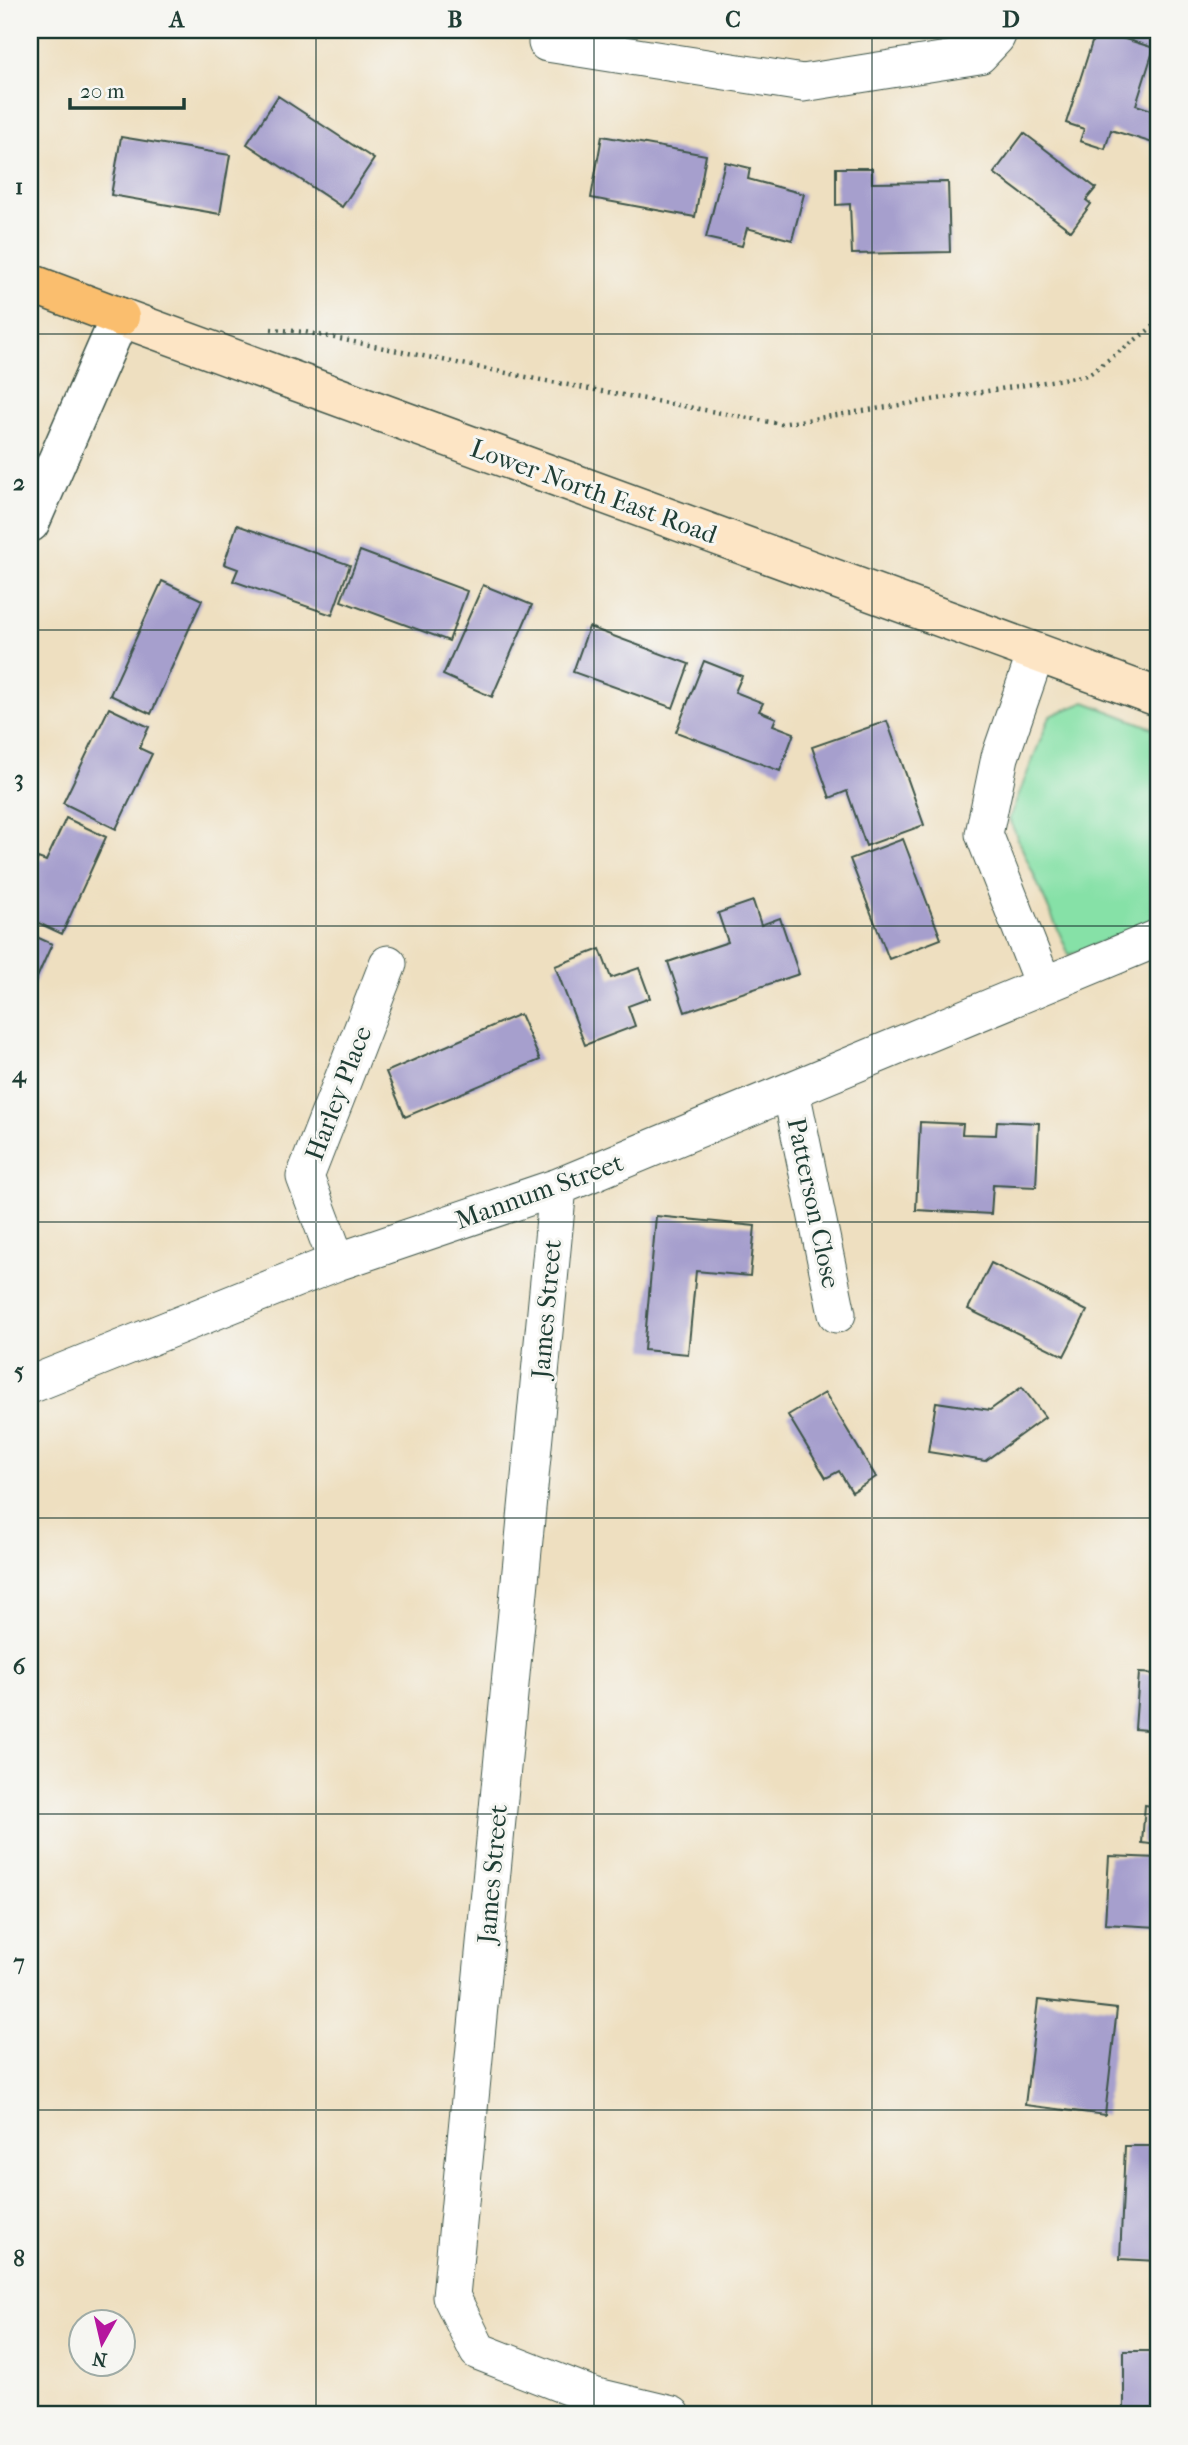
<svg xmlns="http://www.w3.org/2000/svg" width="1188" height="2445" viewBox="0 0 1188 2445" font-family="'IM FELL French Canon',serif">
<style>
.green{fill:#86e1a7;stroke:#528f6e;stroke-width:2}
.building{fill:#a69fcd}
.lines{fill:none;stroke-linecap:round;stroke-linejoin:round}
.minor-casing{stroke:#3e5549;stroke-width:39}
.tertiary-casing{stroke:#3e5549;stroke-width:41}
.secondary-casing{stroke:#3e5549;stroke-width:41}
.primary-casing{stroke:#3e5549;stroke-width:41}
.path{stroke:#3e5549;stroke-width:4.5;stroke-dasharray:2 5;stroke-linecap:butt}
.minor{stroke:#fff;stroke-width:37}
.tertiary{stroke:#fff;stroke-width:38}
.secondary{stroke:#fde5c5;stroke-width:38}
.primary{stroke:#fabe6e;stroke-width:38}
.grid{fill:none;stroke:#1f3d34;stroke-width:2;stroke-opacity:0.55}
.labels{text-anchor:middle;stroke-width:6;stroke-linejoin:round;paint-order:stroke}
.street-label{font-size:26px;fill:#1f3d34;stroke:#f6f6f2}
.neatline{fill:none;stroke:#1f3d34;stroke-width:2.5}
.grid-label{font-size:23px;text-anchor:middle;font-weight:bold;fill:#1f3d34}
</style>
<rect width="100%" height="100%" fill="#f6f6f2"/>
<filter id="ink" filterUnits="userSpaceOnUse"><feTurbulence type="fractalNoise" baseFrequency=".0143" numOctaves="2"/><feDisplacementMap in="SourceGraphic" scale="14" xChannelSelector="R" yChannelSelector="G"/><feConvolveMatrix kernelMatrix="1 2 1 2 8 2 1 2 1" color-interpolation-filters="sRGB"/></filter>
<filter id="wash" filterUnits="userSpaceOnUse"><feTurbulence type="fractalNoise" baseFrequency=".00686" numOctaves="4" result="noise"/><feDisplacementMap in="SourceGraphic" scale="28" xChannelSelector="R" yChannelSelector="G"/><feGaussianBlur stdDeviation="1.57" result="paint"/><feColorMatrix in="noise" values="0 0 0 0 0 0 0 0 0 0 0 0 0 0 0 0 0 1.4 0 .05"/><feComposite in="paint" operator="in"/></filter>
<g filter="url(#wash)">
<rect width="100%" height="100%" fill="#eedfc0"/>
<path class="green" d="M1085,702L1158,730V920L1069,955L1009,819L1050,716Z"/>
<g id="blocks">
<path class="building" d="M1096,30L1154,48L1136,105L1158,112L1156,144L1111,130L1105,149L1080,141L1084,129L1066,123Z
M278,96L374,159L342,207L247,144Z
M1024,133L1096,188L1086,200L1091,204L1071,231L994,173Z
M602,136L706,155L695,217L591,198Z
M121,137L230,155L220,214L111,195Z
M725,162L750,168L748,179L804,194L792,240L747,228L742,246L706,238Z
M836,168H872V183L948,182L950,252L852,254L850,204L836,205Z
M237,525L350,565L332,615L233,581L238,569L224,564Z
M360,551L467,591L449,641L341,601Z
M162,581L202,600L151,714L110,695Z
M483,585L532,605L492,697L443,675Z
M589,627L689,664L673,708L573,672Z
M704,661L742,676L735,692L763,703L759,711L776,718L773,725L794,733L780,771L676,732Z
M109,708L149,727L139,748L152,754L116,829L63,803Z
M887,721L924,825L866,846L847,791L830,798L812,747Z
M66,818L106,837L62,934L30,919V906L33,899L30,897V878L38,858L46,861Z
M903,839L941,939L889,959L850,859Z
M753,901L761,925L780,918L799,974L685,1012L668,962L728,942L718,913Z
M30,934L52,944L30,993Z
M600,949L611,978L639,968L650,998L628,1006L635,1026L585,1045L555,966Z
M520,1014L540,1060L405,1117L386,1072Z
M997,1121L1039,1123L1036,1187L993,1185L991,1214L916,1210L920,1122L963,1124L962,1134L996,1135Z
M656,1216L755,1226L750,1276L696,1271L688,1354L644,1350Z
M991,1263L1087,1311L1064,1356L968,1309Z
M1022,1387L1045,1417L985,1461L928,1452L936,1402L990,1410Z
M825,1393L876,1477L852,1492L839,1471L826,1478L788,1415Z
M1139,1673L1158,1674V1731L1135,1729Z
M1145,1805L1158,1807V1845L1142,1843Z
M1109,1856L1158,1858V1927L1105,1924Z
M1038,2000L1117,2009L1105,2115L1025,2105Z
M1125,2146H1158V2261L1120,2259Z
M1124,2351H1158V2415H1124Z"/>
</g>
</g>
<g filter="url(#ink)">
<use href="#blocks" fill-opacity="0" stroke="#3e5549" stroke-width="2"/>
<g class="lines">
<defs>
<path id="minor" d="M547,43L803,83L979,55L996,37L999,30
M1036,653L1000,757L984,834L1043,984
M791,1091L837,1314
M558,1187L451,2296L478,2351L593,2396L672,2415
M337,1262L305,1177L388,964
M30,1385L337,1262L558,1187L1158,938"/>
<path id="tertiary" d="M30,523L120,317"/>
<path id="secondary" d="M120,317L1158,697"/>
<path id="primary" d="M30,283L120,317"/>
</defs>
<use href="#minor" class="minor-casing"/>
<use href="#tertiary" class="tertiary-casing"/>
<use href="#secondary" class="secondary-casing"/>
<use href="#primary" class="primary-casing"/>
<path class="path" d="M271,329L305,332L541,380L781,424L1088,375L1158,323"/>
<use href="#minor" class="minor"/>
<use href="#tertiary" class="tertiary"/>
<use href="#secondary" class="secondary"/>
<use href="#primary" class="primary"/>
</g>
</g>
<path class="grid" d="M316,30V2415M594,30V2415M872,30V2415M30,334H1158M30,630H1158M30,926H1158M30,1222H1158M30,1518H1158M30,1814H1158M30,2110H1158"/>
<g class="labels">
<g class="street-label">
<text transform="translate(594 491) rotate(20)" y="9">Lower North East Road</text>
<text transform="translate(338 1093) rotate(-69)" y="9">Harley Place</text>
<text transform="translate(539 1191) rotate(-20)" y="9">Mannum Street</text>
<text transform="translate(814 1203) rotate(78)" y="9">Patterson Close</text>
<text transform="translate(546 1309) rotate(-85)" y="9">James Street</text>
<text transform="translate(492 1874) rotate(-85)" y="9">James Street</text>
</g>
</g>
<rect width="1188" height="2445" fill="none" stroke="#f6f6f2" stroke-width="77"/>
<g transform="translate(102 2343) rotate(188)"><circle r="33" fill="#f6f6f2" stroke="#a0aca6" stroke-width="2"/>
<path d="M0-5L12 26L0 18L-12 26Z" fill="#b5179e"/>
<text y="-10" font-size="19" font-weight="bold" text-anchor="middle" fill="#1f3d34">N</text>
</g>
<path d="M70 98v10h114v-10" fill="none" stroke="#1f3d34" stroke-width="3.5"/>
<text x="80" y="98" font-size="21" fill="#1f3d34" stroke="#f6f6f2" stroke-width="5" paint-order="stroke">20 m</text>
<rect x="38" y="38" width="1112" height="2368" class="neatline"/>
<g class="grid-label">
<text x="177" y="27">A</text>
<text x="455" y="27">B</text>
<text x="733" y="27">C</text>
<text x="1011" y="27">D</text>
<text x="19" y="194">1</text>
<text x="19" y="490">2</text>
<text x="19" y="786">3</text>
<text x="19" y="1082">4</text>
<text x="19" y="1378">5</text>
<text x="19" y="1674">6</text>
<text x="19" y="1970">7</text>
<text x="19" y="2266">8</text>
</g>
</svg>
